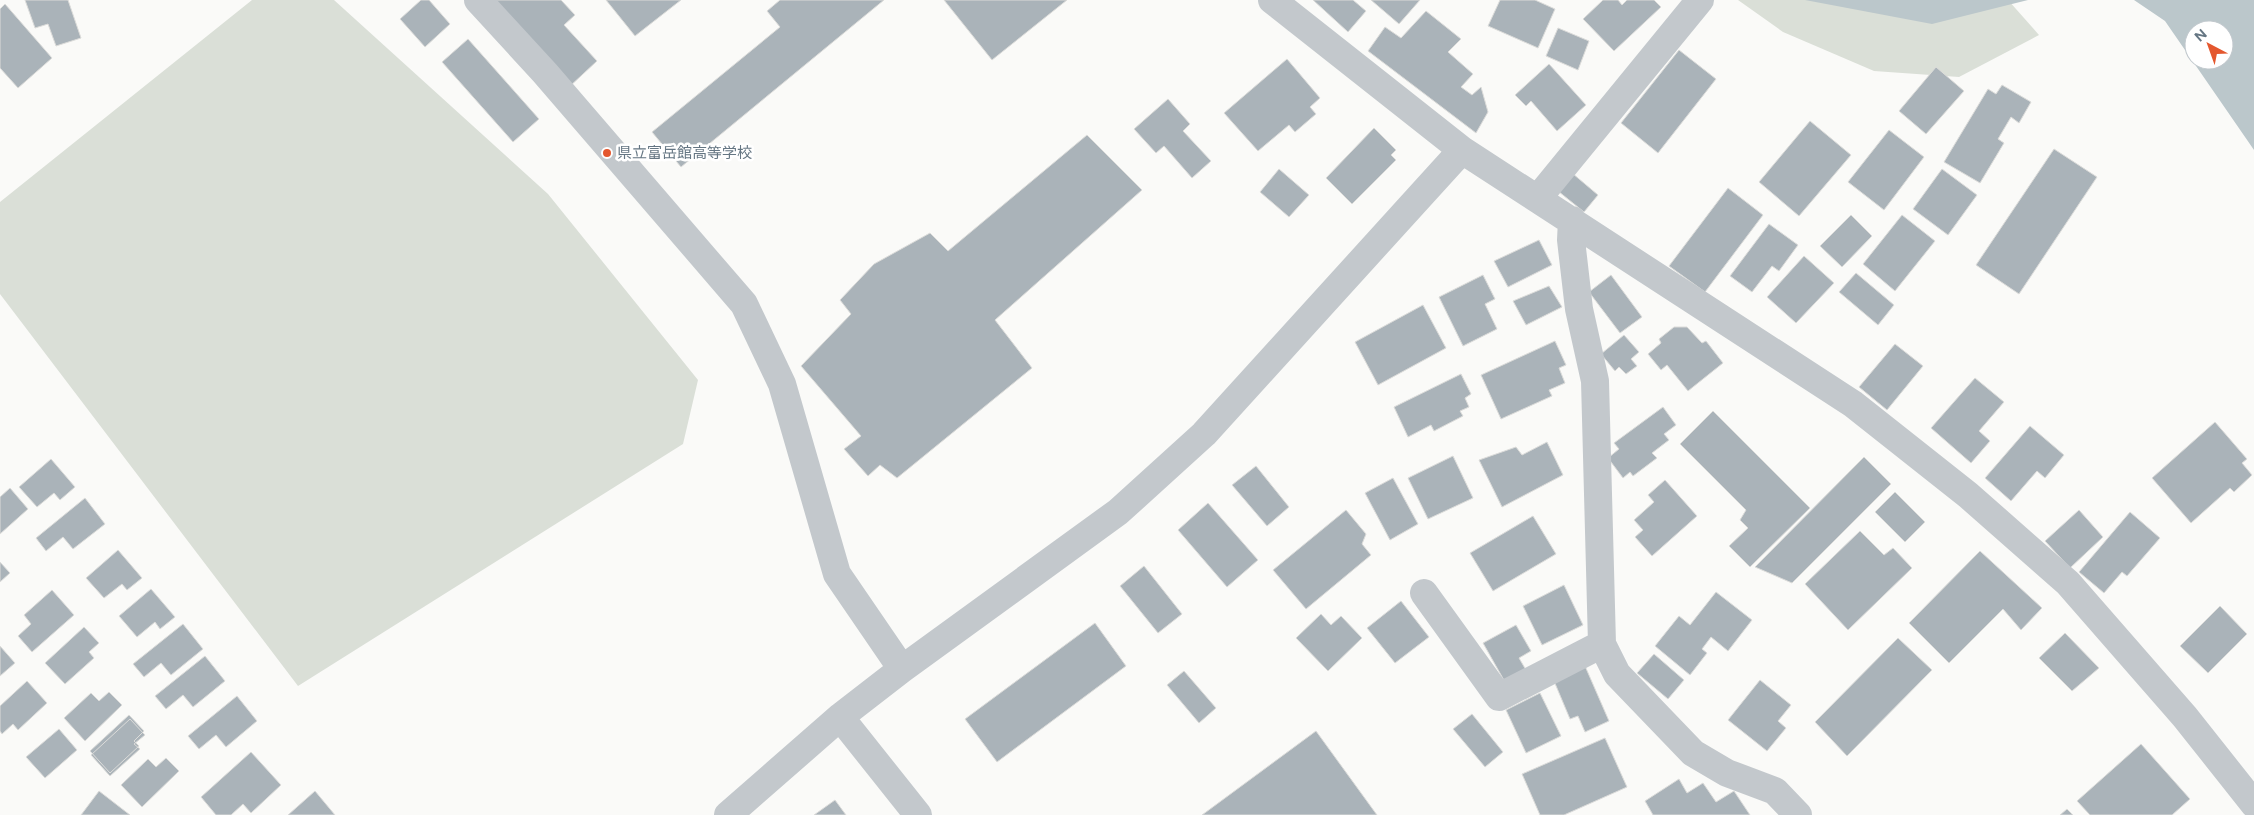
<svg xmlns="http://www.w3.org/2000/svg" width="2254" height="815" viewBox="0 0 2254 815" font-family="Figtree,'Noto Sans JP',sans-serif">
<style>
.green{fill:#dadfd7}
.water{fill:#bbc7cb;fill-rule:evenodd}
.building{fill:#aab3b9;stroke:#dcdcda}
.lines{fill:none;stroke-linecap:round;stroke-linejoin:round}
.minor{stroke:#c3c8cc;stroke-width:28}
.poi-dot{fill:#e4572e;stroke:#fff;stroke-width:2}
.labels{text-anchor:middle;stroke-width:5;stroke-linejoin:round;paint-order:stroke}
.poi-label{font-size:15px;fill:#657683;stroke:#fff;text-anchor:start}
</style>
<rect width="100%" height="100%" fill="#fafaf8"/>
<path class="green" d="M252,0H334L548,194L698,380L683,444L298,686L0,294V202Z
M1738,0H2008L2039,35L1959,77L1874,71L1783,32Z"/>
<path class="water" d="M1805,0H2028L1932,24Z
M2134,0H2254V150L2165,21ZM2194,30H2224V60H2194Z"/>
<path class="building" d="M25,0H68L81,38L56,46L48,24L35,28Z
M421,0H429L450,24L425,47L400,19Z
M488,0H561L575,15L564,25L597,61L568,88Z
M606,0H681L635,36Z
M780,0H884L681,167L652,132L780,27L767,11Z
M944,0H1067L992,60Z
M1313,0H1353L1366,11L1348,32Z
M1371,0H1420L1399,24Z
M1500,0H1535L1555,9L1538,48L1488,26Z
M1603,0H1618L1622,5L1627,0H1654L1661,7L1614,51L1583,19Z
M5,4L52,58L18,88L0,68V9Z
M1426,11L1461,39L1448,52L1473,74L1461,87L1472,95L1481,87L1488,112L1476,133L1368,51L1385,27L1401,38Z
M1558,28L1589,41L1578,70L1546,56Z
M468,39L539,119L513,142L442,62Z
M1679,50L1716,79L1658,153L1621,123Z
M1287,59L1320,98L1310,107L1316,114L1295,132L1289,125L1258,151L1224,113Z
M1549,64L1586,105L1557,131L1531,101L1526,106L1515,95Z
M1936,67L1964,91L1926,134L1899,111Z
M2002,85L2031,102L2019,123L2011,117L1998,139L2004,143L1980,183L1944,162L1988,89L1996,94Z
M1168,99L1190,124L1183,131L1211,161L1192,178L1164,146L1156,153L1134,129Z
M1810,121L1851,155L1799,216L1759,182Z
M1374,128L1396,150L1391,155L1396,160L1352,204L1326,178Z
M1889,130L1924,157L1884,210L1848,182Z
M1087,135L1142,190L995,320L1032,368L897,478L880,465L868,476L844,449L861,436L801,366L851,314L840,300L874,264L930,233L948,251Z
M2054,149L2097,177L2019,294L1976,265Z
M1279,169L1309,195L1289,217L1260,192Z
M1942,169L1977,195L1948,235L1913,209Z
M1572,173L1598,195L1584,212L1558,191Z
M1728,188L1763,215L1705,292L1669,266Z
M1851,215L1872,236L1842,267L1820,246Z
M1902,215L1935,241L1895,291L1863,264Z
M1769,224L1798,245L1779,271L1772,266L1752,292L1730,276Z
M1539,240L1552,265L1508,287L1494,261Z
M1804,256L1834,283L1796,323L1767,297Z
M1856,273L1894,305L1878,325L1839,292Z
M1483,275L1495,299L1485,304L1497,329L1463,346L1439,297Z
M1611,275L1642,317L1620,333L1589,292Z
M1549,286L1562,307L1526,325L1513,301Z
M1423,305L1446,348L1378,385L1355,342Z
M1674,327H1687L1702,343L1706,341L1723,363L1688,391L1667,365L1661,370L1648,354L1661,343L1659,339Z
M1624,335L1639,352L1631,359L1637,366L1626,374L1619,367L1615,371L1601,354Z
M1555,341L1566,365L1559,368L1565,383L1549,390L1552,396L1501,419L1481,375Z
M1895,344L1923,366L1887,410L1859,387Z
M1461,374L1471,394L1465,398L1469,407L1460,411L1463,416L1434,431L1431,425L1408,437L1394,407Z
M1975,378L2004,402L1979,431L1990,441L1971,463L1931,428Z
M1663,407L1676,425L1664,434L1669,440L1652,453L1657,458L1633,476L1630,472L1623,478L1608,458L1619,449L1614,443Z
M1713,411L1810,508L1750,567L1729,546L1748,528L1740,520L1746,510L1680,444Z
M2215,422L2247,459L2242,463L2252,475L2234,492L2230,488L2191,523L2152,478Z
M2030,426L2064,455L2045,478L2037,471L2011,501L1985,478Z
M1547,442L1563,475L1502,507L1479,460L1516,447L1522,455Z
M1453,456L1473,498L1428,519L1408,478Z
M1864,457L1891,484L1792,583L1755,567Z
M51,459L75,487L60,500L54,493L37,507L19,487Z
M1256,466L1289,507L1267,526L1232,485Z
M1393,478L1418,524L1390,540L1365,493Z
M1665,480L1697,516L1652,556L1635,537L1643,530L1634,520L1654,502L1648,495Z
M10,488L28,509L0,534V497Z
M1895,492L1925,522L1905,542L1875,512Z
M85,498L105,524L73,549L63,537L46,551L36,538Z
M1208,503L1258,560L1227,587L1178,530Z
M1346,510L1366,534L1362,544L1371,555L1306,609L1273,570Z
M2079,510L2103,537L2070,568L2045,541Z
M2130,512L2160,538L2127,576L2122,572L2104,593L2079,572Z
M1533,516L1556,554L1493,591L1470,553Z
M1860,531L1884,555L1893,548L1912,568L1848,630L1805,584Z
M118,550L142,578L127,590L122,584L104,598L86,578Z
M1980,551L2042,608L2021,630L2003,609L1949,663L1909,623Z
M0,562L10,573L0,582Z
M1144,566L1182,614L1158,633L1120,586Z
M1564,585L1583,625L1542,645L1523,606Z
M151,589L175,617L160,629L155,622L137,637L119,616Z
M52,590L74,615L32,652L18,636L31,624L24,615Z
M1716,592L1752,620L1728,651L1711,637L1702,649L1707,653L1690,675L1655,646L1679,616L1690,625Z
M1401,601L1429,637L1395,663L1367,628Z
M2220,606L2247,634L2208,673L2180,646Z
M1321,614L1331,625L1341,616L1362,638L1328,671L1296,638Z
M1095,623L1126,666L997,762L965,719Z
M183,624L203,649L171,675L161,663L144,677L133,664Z
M1516,625L1531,651L1519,658L1526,670L1505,682L1483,643Z
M84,627L99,643L89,652L94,658L65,684L45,663Z
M2065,633L2099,668L2072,691L2039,658Z
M1898,638L1932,670L1847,756L1815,722Z
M0,646L15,663L0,676Z
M1654,654L1684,680L1668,699L1637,673Z
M205,656L225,681L193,707L183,695L166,709L155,696Z
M1585,666L1609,721L1585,732L1578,716L1570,719L1554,681Z
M1184,671L1216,708L1199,723L1167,685Z
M1760,680L1791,705L1778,721L1786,728L1767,751L1728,720Z
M27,681L47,703L18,730L13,724L2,734L0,731V706Z
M109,692L122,705L85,741L64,718L91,693L99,701Z
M1540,693L1561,736L1526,753L1506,710Z
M237,696L257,721L226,747L216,735L199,749L188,736Z
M1472,714L1503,752L1485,767L1453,729Z
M129,715L144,731L134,741L139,746L110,773L90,751Z
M130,719L145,735L134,744L140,749L110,776L91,755Z
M59,729L77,750L45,778L26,757Z
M1316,731L1377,815H1202Z
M1605,738L1627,787L1564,815H1540L1522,774Z
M2141,744L2190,799L2172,815H2090L2077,801Z
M251,752L281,785L251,813L243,804L231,815H216L201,797Z
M166,758L179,771L142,807L121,785L148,759L156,767Z
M1679,779L1687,793L1703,783L1716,802L1734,791L1750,815H1653L1645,801Z
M99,791L130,815H81Z
M315,791L335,815H288Z
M835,800L846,815H814Z
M2067,809L2073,815H2060Z"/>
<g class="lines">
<path class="minor" d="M478,0L545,73L744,304L782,384L837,574L902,669
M1272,0L1462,150L1853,404L1968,495L2068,583L2185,717L2254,804
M1538,198L1700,0
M1572,220L1571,240L1579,309L1595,381L1602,644L1617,674L1693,753L1727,773L1775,791L1798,815
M1424,593L1499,697L1602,644
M840,717L918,815
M728,815L840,717L902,669L1118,512L1204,434L1462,150"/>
</g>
<circle class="poi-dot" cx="607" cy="153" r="5"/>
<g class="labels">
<g class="poi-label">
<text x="617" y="158">県立富岳館高等学校</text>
</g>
</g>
<g transform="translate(2209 45) rotate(319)"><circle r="24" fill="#ffffff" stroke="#c1c8cd"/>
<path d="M0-4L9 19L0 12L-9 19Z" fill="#e4572e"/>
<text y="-8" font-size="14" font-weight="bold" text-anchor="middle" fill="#657683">N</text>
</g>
</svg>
